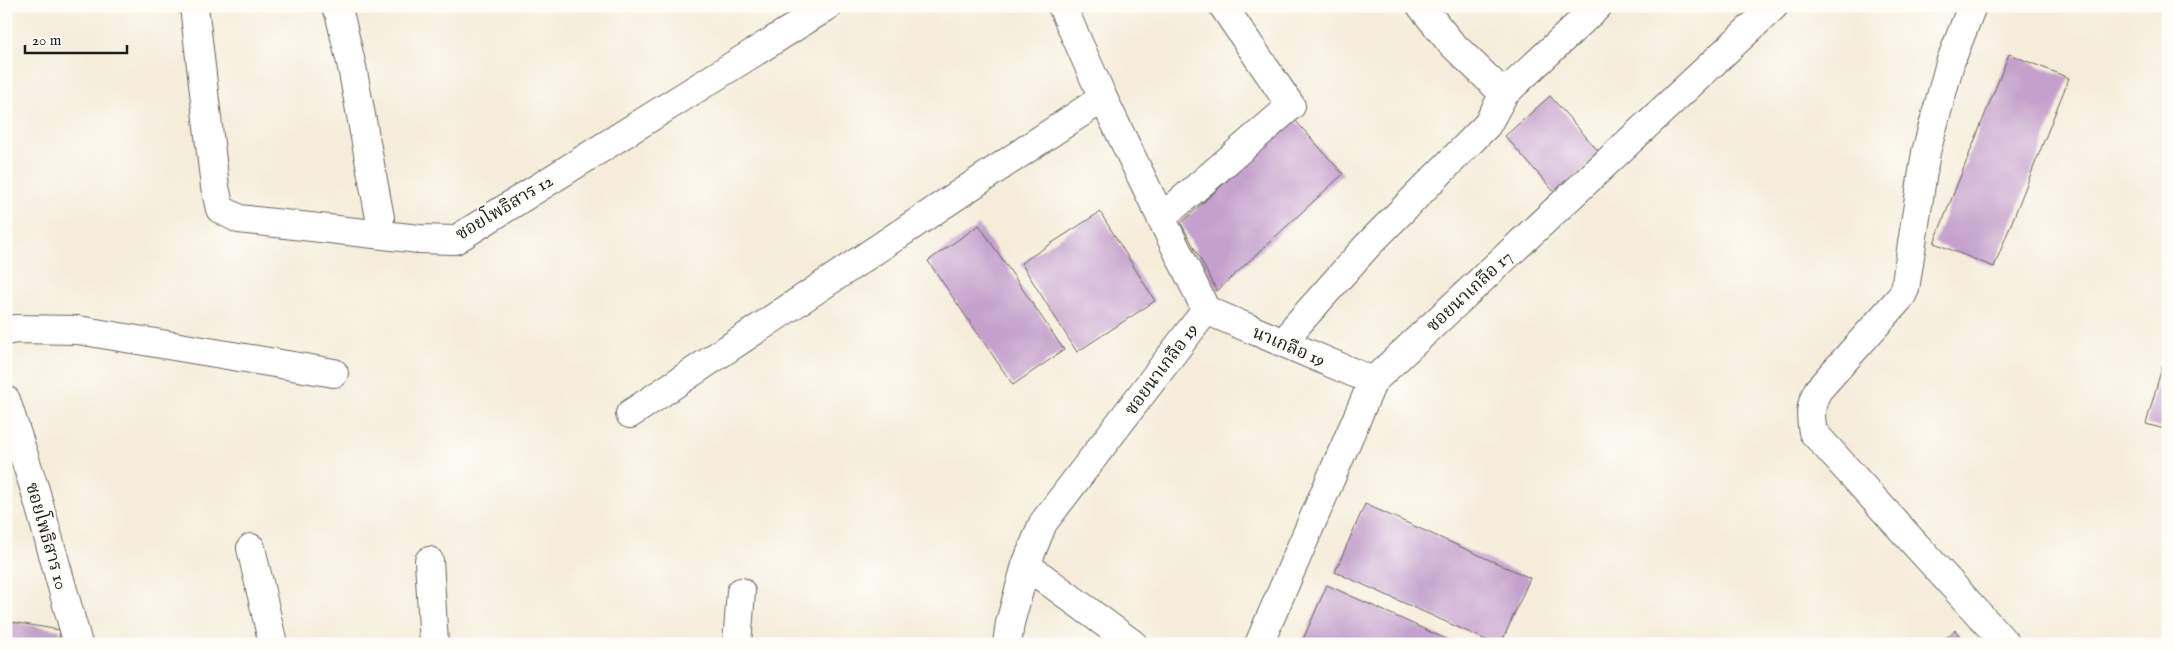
<svg xmlns="http://www.w3.org/2000/svg" width="2174" height="650" viewBox="0 0 2174 650" font-family="'IM FELL English','Noto Serif Thai',serif">
<style>
.building{fill:#c4a1cc}
.lines{fill:none;stroke-linecap:round;stroke-linejoin:round}
.minor-casing{stroke:#68655e;stroke-width:30}
.minor{stroke:#fff;stroke-width:28}
.labels{text-anchor:middle;stroke-width:4;stroke-linejoin:round;paint-order:stroke}
.street-label{font-size:18px;fill:#1c1c1c;stroke:#fdfcf7}
</style>
<rect width="100%" height="100%" fill="#fdfcf7"/>
<filter id="ink" filterUnits="userSpaceOnUse"><feTurbulence type="fractalNoise" baseFrequency=".02" numOctaves="2"/><feDisplacementMap in="SourceGraphic" scale="10" xChannelSelector="R" yChannelSelector="G"/><feConvolveMatrix kernelMatrix="1 2 1 2 8 2 1 2 1" color-interpolation-filters="sRGB"/></filter>
<filter id="wash" filterUnits="userSpaceOnUse"><feTurbulence type="fractalNoise" baseFrequency=".0096" numOctaves="4" result="noise"/><feDisplacementMap in="SourceGraphic" scale="20" xChannelSelector="R" yChannelSelector="G"/><feGaussianBlur stdDeviation="1.12" result="paint"/><feColorMatrix in="noise" values="0 0 0 0 0 0 0 0 0 0 0 0 0 0 0 0 0 1.4 0 .05"/><feComposite in="paint" operator="in"/></filter>
<g filter="url(#wash)">
<rect width="100%" height="100%" fill="#f5edda"/>
<g id="blocks">
<path class="building" d="M2009,54L2069,78L1994,267L1934,243Z
M1550,96L1601,154L1556,194L1505,136Z
M1294,119L1343,174L1217,291L1181,223Z
M1100,212L1155,301L1077,352L1021,263Z
M979,225L1064,350L1013,385L928,261Z
M2168,346V430L2146,424Z
M1365,504L1530,578L1501,644H1495L1335,572Z
M1327,585L1457,644H1301Z
M6,621L60,630L58,644H6Z
M1955,630L1966,644H1939Z"/>
</g>
</g>
<g filter="url(#ink)">
<use href="#blocks" fill-opacity="0" stroke="#68655e" stroke-width="1"/>
<g class="lines">
<defs>
<path id="minor" d="M194,6L215,187L220,209L239,219L419,239L455,240L828,6
M335,6L339,12L352,67L380,218L378,234
M1421,6L1450,42L1504,94
M1972,6L1950,63L1926,152L1905,289L1901,297L1818,390C1810,405 1810,415 1813,432L2006,644
M1161,218L1291,106L1223,6
M1206,310L1373,381
M6,331L15,329L78,330L334,373
M1286,344L1295,327L1367,246L1487,125L1504,94L1598,6
M6,400L35,490L78,644
M630,414L1103,98
M251,548L273,644
M429,561L434,644
M1026,565L1133,644
M737,644L741,592
M1007,644L1010,623L1026,565L1043,523L1206,310L1103,98L1062,6
M1259,644L1373,381L1774,6"/>
</defs>
<use href="#minor" class="minor-casing"/>
<use href="#minor" class="minor"/>
</g>
</g>
<g class="labels">
<g class="street-label">
<text transform="translate(504 207) rotate(-31)" y="6">ซอยโพธิสาร 12</text>
<text transform="translate(1469 291) rotate(-43)" y="6">ซอยนาเกลือ 17</text>
<text transform="translate(1289 346) rotate(23)" y="6">นาเกลือ 19</text>
<text transform="translate(1161 369) rotate(-53)" y="6">ซอยนาเกลือ 19</text>
<text transform="translate(47 536) rotate(74)" y="6">ซอยโพธิสาร 10</text>
</g>
</g>
<rect width="2174" height="650" fill="none" stroke="#fdfcf7" stroke-width="25"/>
<path d="M25 45v8h102v-8" fill="none" stroke="#1c1c1c" stroke-width="2.5"/>
<text x="32" y="45" font-size="15" fill="#1c1c1c" stroke="#fdfcf7" stroke-width="4" paint-order="stroke">20 m</text>
</svg>
